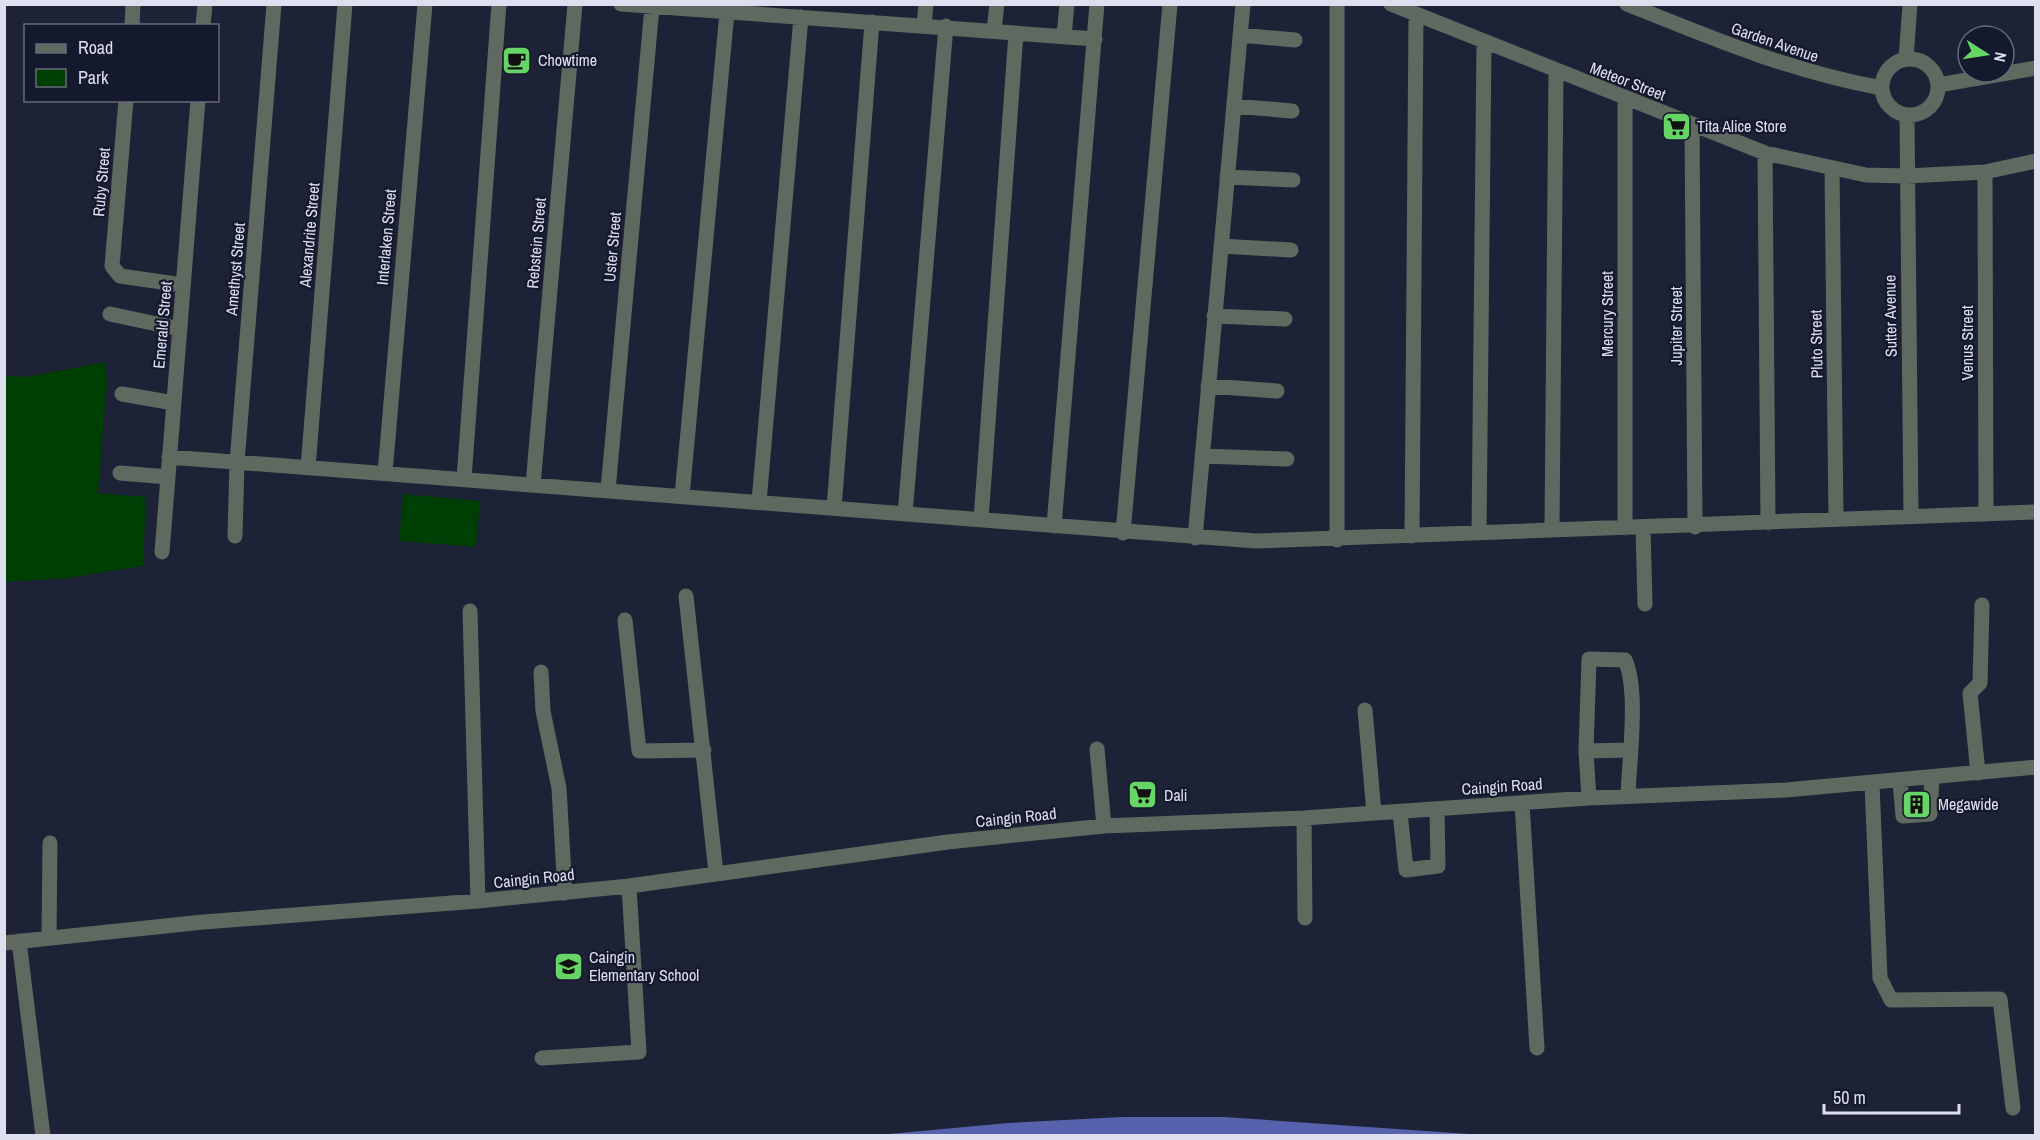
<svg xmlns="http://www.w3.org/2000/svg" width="2040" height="1140" viewBox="0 0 2040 1140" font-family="'Archivo Narrow',sans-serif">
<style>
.green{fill:#003f04}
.water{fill:#5662ab}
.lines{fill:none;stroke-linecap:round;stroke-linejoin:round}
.minor{stroke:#606960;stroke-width:15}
.labels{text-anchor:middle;stroke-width:4.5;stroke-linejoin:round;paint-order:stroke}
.street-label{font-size:16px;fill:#dce0ee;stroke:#15192d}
.poi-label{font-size:16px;fill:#dce0ee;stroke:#15192d;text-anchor:start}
</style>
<rect width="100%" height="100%" fill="#1e2237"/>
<path class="green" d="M105,362L107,380L98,493L146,497L143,566L68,578L5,582V376L26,377Z
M403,494L480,501L476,547L399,541Z"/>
<path class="water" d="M1122,1117H1224L1484,1135H878L1008,1123Z"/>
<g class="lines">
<path class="minor" d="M621,4L1095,39
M1391,4L1765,153L1866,175L1906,176L1985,172L2036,161
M1627,4C1711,38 1792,72 1882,88
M924,25L926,4
M132,26L133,4
M203,26L205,4
M994,31L997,4
M1240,35L1295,40
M1064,36L1067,4
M1882 87a28 28 0 1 1 56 0a28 28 0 1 1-56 0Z
M1906,59L1910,4
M1938,85L2036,68
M1625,99V528
M126,100L112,266L120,276L183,285
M1234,106L1292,111
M1907,116L1911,516
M1692,125L1695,527
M1765,153L1768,523
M1832,168L1836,519
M1985,172L1986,514
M1227,177L1293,180
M1221,246L1291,250
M110,314L180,329
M1214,316L1285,319
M1208,386L1277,391
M122,394L174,403
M1202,456L1287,459
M169,457L1256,541L2036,512
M308,468L345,4
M120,473L168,477
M385,473L425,4
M464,479L499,4
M533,485L575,4
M608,490L652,7
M682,496L727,12
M759,502L801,17
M834,508L872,22
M905,514L946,26
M981,520L1016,33
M1054,526L1097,4
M1643,528L1645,604
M1552,529L1556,72
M1123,533L1170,4
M1479,533L1484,44
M235,536L237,462L274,4
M1412,536L1416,15
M1195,538L1243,4
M1337,540V4
M162,552L198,100
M686,596L716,873
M470,611L478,901
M625,620L639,751L704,750
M541,672L543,711L559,788L565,893
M1365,710L1374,813
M1097,749L1104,826
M1586,751L1589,798
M1978,773L1970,693L1980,683L1982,605
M1900,781L1903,816L1930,814L1932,778
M1872,783L1880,978L1891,1000L2000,999L2013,1108
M1628,796C1629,761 1639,690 1625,660L1589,659L1586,751L1630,750
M1522,803L1537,1048
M1400,812L1406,870L1438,866L1437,809
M1304,818L1305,918
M49,938L50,843
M19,941L43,1136
M4,943L203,922L478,901L629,886L948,842L1104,826L1304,818L1589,798L1786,790L2036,767
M542,1058L639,1052L629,886"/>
</g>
<defs>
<symbol id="cafe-square" viewBox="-11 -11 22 22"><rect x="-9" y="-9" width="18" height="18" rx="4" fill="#67d466" stroke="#15192d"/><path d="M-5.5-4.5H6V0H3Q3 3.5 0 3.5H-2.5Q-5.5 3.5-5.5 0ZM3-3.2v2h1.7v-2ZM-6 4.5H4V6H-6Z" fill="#111"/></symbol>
<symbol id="supermarket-square" viewBox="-11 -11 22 22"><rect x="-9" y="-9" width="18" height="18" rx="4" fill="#67d466" stroke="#15192d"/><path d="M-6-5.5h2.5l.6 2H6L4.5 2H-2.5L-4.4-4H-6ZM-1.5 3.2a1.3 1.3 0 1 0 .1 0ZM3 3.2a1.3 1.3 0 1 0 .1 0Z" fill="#111"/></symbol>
<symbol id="building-square" viewBox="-11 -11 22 22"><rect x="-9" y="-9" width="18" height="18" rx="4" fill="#67d466" stroke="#15192d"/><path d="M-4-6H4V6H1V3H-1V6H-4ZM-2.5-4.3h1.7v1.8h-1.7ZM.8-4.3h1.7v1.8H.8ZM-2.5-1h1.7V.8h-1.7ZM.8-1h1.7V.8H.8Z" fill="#111"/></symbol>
<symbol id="school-square" viewBox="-11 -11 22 22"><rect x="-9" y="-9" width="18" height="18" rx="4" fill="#67d466" stroke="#15192d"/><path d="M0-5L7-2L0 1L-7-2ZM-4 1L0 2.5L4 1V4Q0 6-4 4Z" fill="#111"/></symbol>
</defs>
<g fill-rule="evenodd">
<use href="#cafe-square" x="500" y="44" width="33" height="33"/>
<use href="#supermarket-square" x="1660" y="110" width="33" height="33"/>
<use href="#supermarket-square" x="1126" y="778" width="33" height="33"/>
<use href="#building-square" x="1900" y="788" width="33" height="33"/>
<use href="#school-square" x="552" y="950" width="33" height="33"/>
</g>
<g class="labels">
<g class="street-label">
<text transform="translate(1775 42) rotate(19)" y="6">Garden Avenue</text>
<text transform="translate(1628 81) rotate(21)" y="6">Meteor Street</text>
<text transform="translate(101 182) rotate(-85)" y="6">Ruby Street</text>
<text transform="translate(309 235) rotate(-85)" y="6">Alexandrite Street</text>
<text transform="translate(386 237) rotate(-85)" y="6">Interlaken Street</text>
<text transform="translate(536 243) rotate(-85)" y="6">Rebstein Street</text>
<text transform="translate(612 247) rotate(-85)" y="6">Uster Street</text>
<text transform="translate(235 269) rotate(-85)" y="6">Amethyst Street</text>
<text transform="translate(1607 314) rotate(-90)" y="6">Mercury Street</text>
<text transform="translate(1890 316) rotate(-91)" y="6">Sutter Avenue</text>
<text transform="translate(162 325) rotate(-85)" y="6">Emerald Street</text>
<text transform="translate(1676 326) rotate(-90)" y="6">Jupiter Street</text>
<text transform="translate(1967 343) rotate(-90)" y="6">Venus Street</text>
<text transform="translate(1816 344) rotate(-91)" y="6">Pluto Street</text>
<text transform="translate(1502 786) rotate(-4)" y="6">Caingin Road</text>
<text transform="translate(1016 817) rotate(-6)" y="6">Caingin Road</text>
<text transform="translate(534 878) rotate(-6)" y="6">Caingin Road</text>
</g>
<g class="poi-label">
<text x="538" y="66">Chowtime</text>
<text x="1697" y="132">Tita Alice Store</text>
<text x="1164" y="801">Dali</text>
<text x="1938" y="810">Megawide</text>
<text x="589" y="963">Caingin<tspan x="589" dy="18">Elementary School</tspan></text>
</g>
</g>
<rect width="2040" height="1140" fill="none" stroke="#dce0ee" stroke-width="12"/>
<rect x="24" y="24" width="195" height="78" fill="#15192d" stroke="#65697a" stroke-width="1.5"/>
<rect x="36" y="44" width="30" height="9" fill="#606960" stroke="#65697a" stroke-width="1.5"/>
<text x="78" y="54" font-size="18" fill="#dce0ee">Road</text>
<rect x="36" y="69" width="30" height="18" fill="#003f04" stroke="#65697a" stroke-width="1.5"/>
<text x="78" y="84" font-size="18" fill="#dce0ee">Park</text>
<g transform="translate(1986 54) rotate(102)"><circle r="28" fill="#15192d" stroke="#65697a" stroke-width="1.5"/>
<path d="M0-4.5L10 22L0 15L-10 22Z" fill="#67d466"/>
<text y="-9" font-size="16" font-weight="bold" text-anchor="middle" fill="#dce0ee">N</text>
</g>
<path d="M1824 1104v9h135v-9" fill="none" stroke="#dce0ee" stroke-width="3"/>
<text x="1833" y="1104" font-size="18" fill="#dce0ee" stroke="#15192d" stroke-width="4.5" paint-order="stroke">50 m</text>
</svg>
